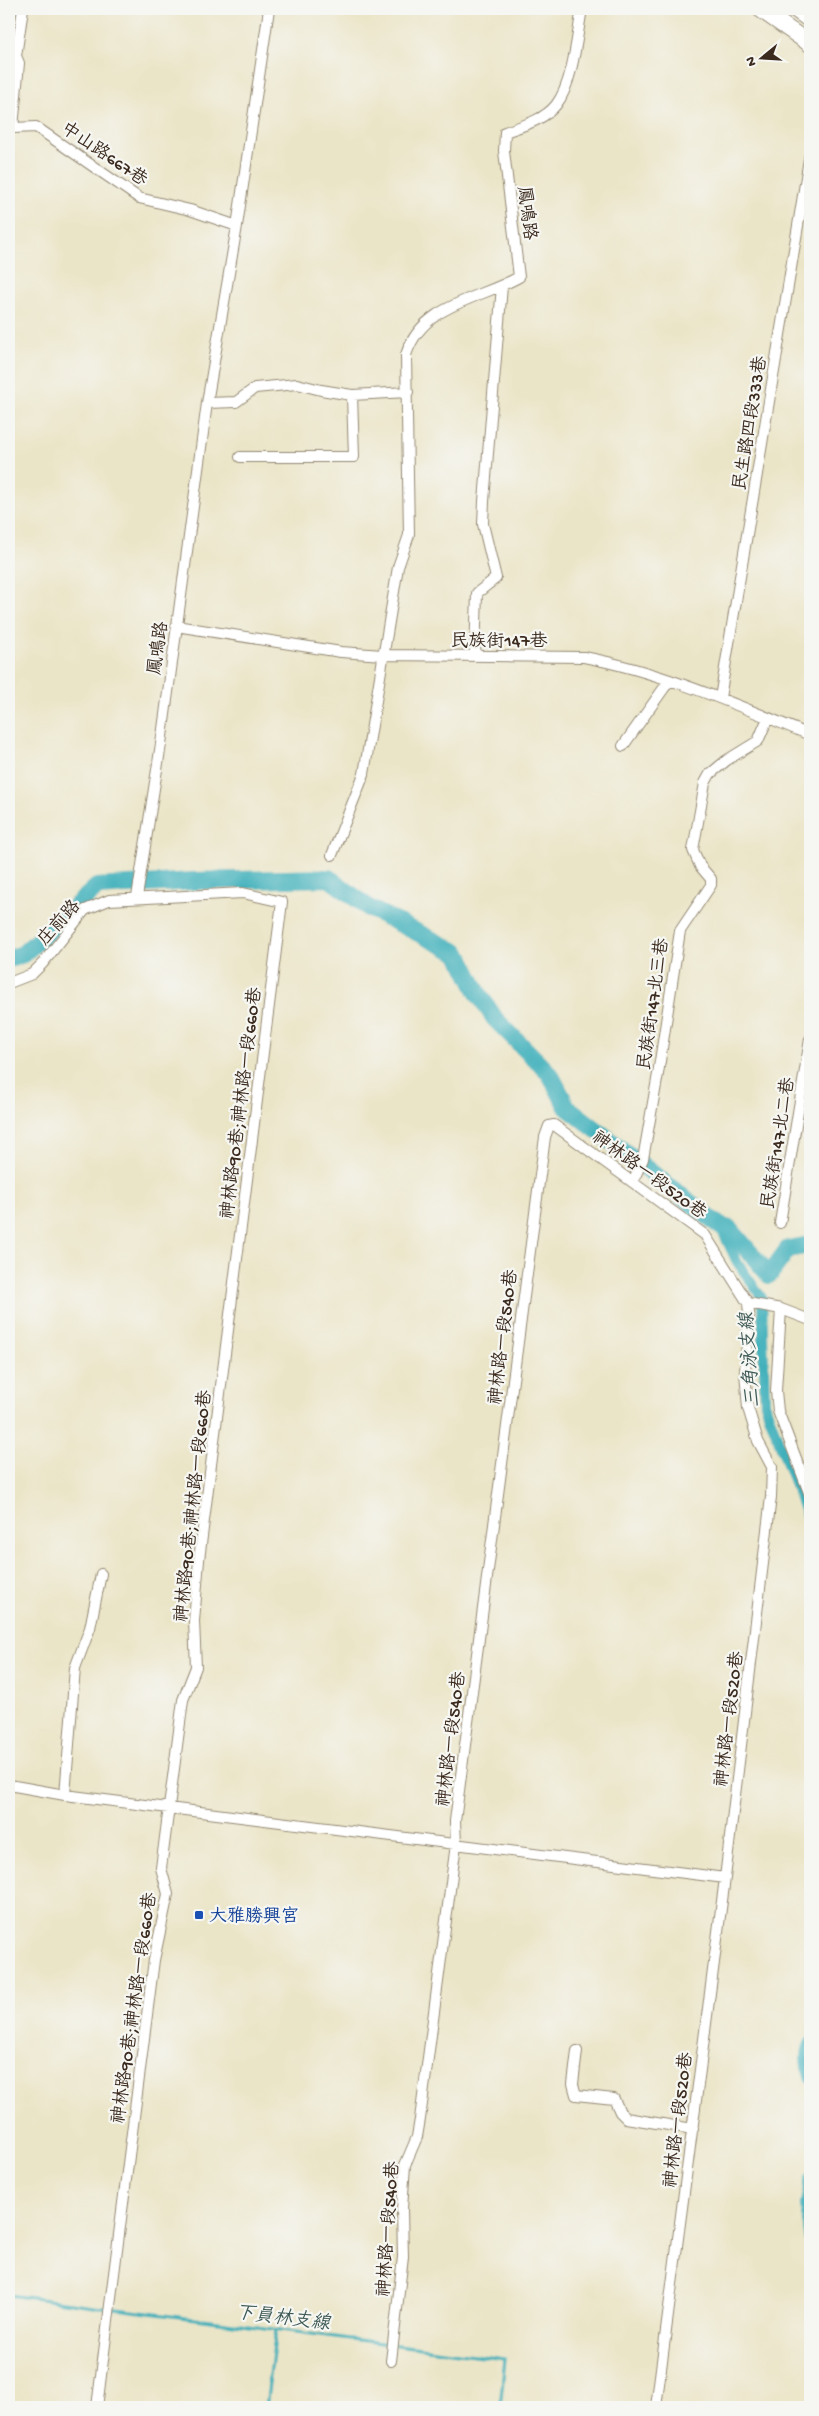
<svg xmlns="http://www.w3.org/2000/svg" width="819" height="2416" viewBox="0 0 819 2416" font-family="'Gochi Hand','LXGW WenKai TC',sans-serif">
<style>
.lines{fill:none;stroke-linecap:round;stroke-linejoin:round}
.stream{stroke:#41b0bb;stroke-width:3}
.canal{stroke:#41b0bb;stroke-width:10}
.river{stroke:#41b0bb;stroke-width:18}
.street-casing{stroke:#938873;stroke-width:12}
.primary-casing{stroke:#938873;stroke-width:18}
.street{stroke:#fff;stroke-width:10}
.primary{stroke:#fff;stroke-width:16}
.transit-dot{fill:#1a4fb4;stroke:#f6f6f2;stroke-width:2}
.labels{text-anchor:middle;stroke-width:4.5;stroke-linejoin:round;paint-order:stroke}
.street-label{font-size:18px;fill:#3b2a1e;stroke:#f6f6f2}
.transit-label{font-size:18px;fill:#164399;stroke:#f6f6f2;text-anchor:start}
.water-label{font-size:19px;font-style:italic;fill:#3d5955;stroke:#f6f6f2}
</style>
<rect width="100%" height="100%" fill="#f6f6f2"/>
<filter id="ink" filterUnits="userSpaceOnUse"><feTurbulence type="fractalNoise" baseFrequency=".02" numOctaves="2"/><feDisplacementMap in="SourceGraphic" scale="10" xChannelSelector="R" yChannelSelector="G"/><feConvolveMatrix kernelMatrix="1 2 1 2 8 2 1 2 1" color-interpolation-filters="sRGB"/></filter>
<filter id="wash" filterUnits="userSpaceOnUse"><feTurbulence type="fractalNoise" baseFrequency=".0096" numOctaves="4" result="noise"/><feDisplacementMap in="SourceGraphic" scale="20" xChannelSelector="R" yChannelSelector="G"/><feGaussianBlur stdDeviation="1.12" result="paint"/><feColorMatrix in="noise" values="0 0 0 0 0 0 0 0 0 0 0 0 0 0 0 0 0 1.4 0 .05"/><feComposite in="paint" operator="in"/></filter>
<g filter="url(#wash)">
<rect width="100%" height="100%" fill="#ebe5c8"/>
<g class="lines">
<path class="stream" d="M9,2295L505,2359L500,2407
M266,2407L276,2330"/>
<path class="canal" d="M720,1226L737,1262L762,1298L765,1404L810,1526
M810,2042C804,2052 806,2068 810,2079
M810,2178L805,2204L810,2243"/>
<path class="river" d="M9,959L23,954L97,887L193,881L329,878L369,908L458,953L478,993L495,1019L550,1074L567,1107L720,1226L730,1229L769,1275L788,1249L810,1245"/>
</g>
</g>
<g filter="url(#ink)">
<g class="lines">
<defs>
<path id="street" d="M13,128L36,127L139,198L190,210L237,226
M9,129L13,128L19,63L16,56L23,9
M207,403L236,402L255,388L297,384L321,390L352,395L408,392
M240,457H354L352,395
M176,626L341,652L383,655L584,657C662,672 737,705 810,735
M475,656L477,593L496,578L483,524L484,501L502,286
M720,698L810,153
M623,746L669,681
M332,855L364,774L398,567L409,535L406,355C422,304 478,300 519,277L504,151L505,132C522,126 544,120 556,105C573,84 577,35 582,9
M137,897L161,744L207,403L237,226L269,9
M9,983L32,974L43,963L85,910L109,900L243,893L282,902L199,1560L194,1621L196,1667L183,1700L161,1868L168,1894L154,1960L97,2407
M633,1181L643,1159L658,1074L680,931L711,885V879L700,866L693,850L705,783L710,774L727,760L758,741L768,718
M780,1223L810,1039
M748,1303L781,1309L810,1320
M781,1309L776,1391L778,1411L810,1495
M9,1785L65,1795L725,1878
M65,1795L75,1668L90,1628L101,1574
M577,2051L573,2084L576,2095L614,2099L620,2112L626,2118L693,2129
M391,2361L403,2257L402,2209L405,2165L417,2137L420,2119L456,1844L455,1821L545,1137L549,1126L554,1125L705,1235L748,1303L749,1314L745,1372L748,1408L758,1441L772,1467L771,1497L725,1878L656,2407"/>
<path id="primary" d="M760,9L810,44
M795,9L810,20"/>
</defs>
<use href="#street" class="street-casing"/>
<use href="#primary" class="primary-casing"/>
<use href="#street" class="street"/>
<use href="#primary" class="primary"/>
</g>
</g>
<rect class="transit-dot" x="194" y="1910" width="10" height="10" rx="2.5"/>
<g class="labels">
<g class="street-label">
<text transform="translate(105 153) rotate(34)" y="6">中山路667巷</text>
<text transform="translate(528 213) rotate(83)" y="6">鳳鳴路</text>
<text transform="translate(749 423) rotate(-81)" y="6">民生路四段333巷</text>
<text x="499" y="646">民族街147巷</text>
<text transform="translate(157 648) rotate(-82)" y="6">鳳鳴路</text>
<text transform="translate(58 922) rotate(-48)" y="6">庄前路</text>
<text transform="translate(652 1004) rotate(-82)" y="6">民族街147北三巷</text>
<text transform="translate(240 1103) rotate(-83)" y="6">神林路90巷;神林路一段660巷</text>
<text transform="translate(777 1143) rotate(-81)" y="6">民族街147北二巷</text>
<text transform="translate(650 1174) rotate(36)" y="6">神林路一段520巷</text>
<text transform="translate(502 1337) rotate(-83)" y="6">神林路一段540巷</text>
<text transform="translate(192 1506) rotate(-84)" y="6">神林路90巷;神林路一段660巷</text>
<text transform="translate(728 1719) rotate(-83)" y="6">神林路一段520巷</text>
<text transform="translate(450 1739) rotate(-83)" y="6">神林路一段540巷</text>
<text transform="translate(133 2008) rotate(-82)" y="6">神林路90巷;神林路一段660巷</text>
<text transform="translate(677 2120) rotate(-83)" y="6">神林路一段520巷</text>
<text transform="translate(387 2229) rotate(-86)" y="6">神林路一段540巷</text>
</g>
<g class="transit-label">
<text x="209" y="1921">大雅勝興宮</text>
</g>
<g class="water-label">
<text transform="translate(748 1360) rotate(-94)" y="7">三角泳支線</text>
<text transform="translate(283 2316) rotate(7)" y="7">下員林支線</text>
</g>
</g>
<rect width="819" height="2416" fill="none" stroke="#f6f6f2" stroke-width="30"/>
<g transform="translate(762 58) rotate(252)" stroke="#f6f6f2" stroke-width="4" paint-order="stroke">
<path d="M0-4L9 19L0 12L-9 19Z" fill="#3b2a1e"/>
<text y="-8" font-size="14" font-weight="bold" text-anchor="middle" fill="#3b2a1e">N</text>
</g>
</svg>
